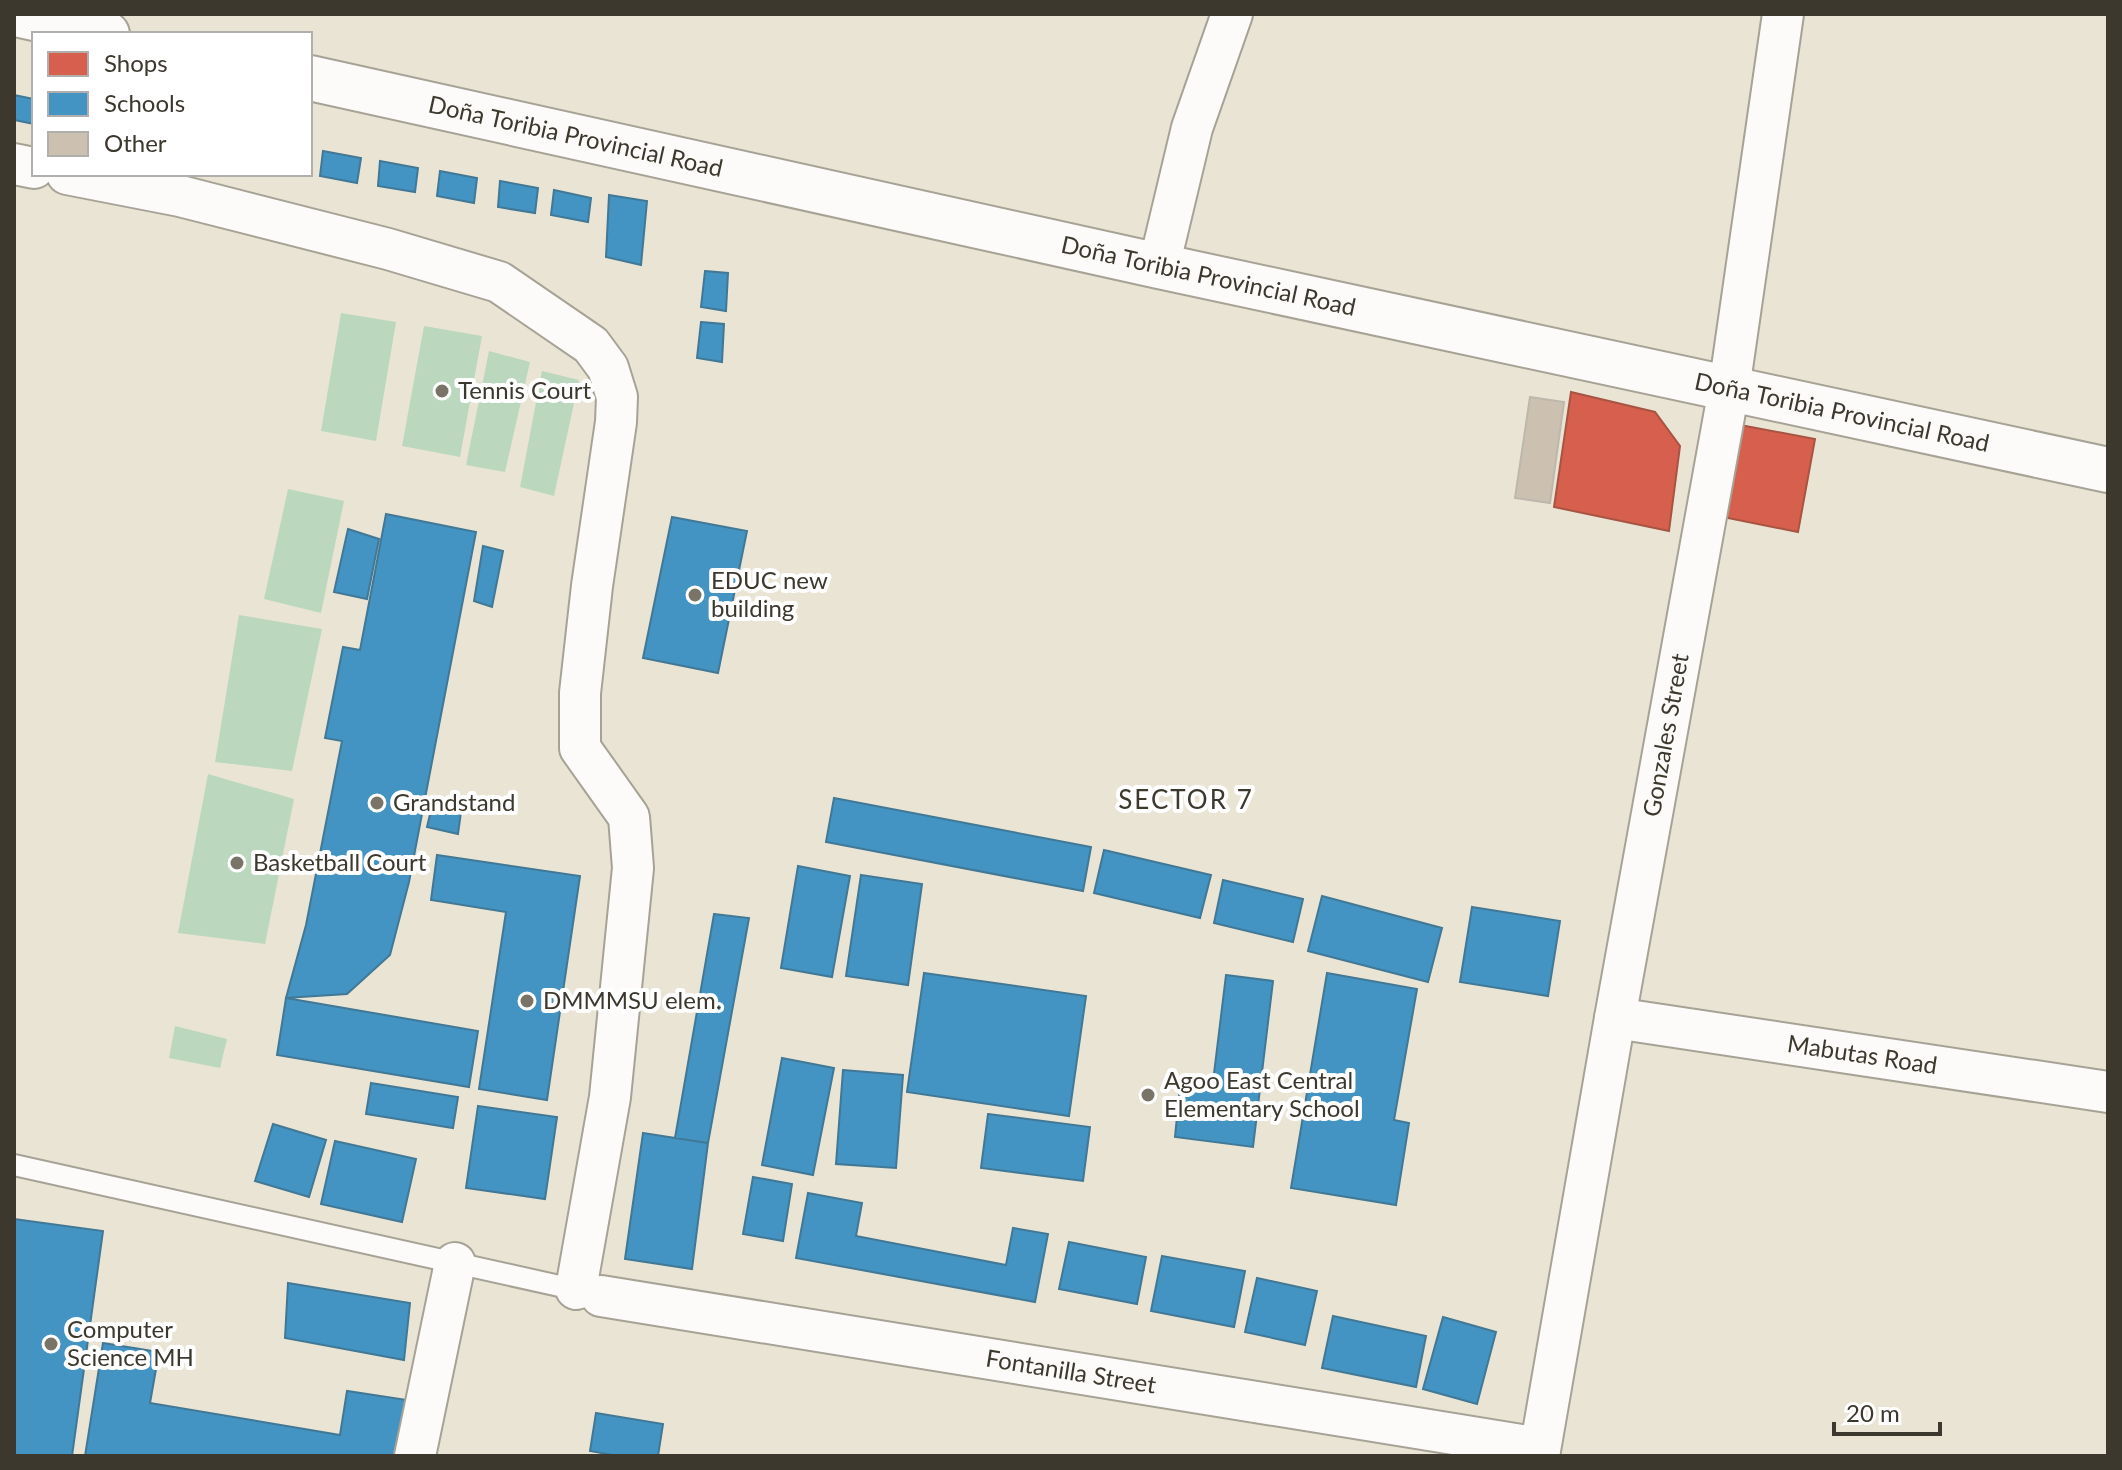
<svg xmlns="http://www.w3.org/2000/svg" width="2122" height="1470" viewBox="0 0 2122 1470" font-family="Lato,sans-serif">
<style>
.green{fill:#bbd8bf}
.shops{fill:#d6604d;stroke:#a85443;stroke-width:2}
.schools{fill:#4393c3;stroke:#417896;stroke-width:2}
.building{fill:#ccc1b1;stroke:#bdb7ac;stroke-width:2}
.lines{fill:none;stroke-linecap:round;stroke-linejoin:round}
.service-casing{stroke:#a7a296;stroke-width:24}
.minor-casing{stroke:#a7a296;stroke-width:44}
.tertiary-casing{stroke:#a7a296;stroke-width:48}
.service{stroke:#fcfbf9;stroke-width:20}
.minor{stroke:#fcfbf9;stroke-width:40}
.tertiary{stroke:#fcfbf9;stroke-width:44}
.poi-dot{fill:#797467;stroke:#fff;stroke-width:3}
.labels{text-anchor:middle;stroke-width:8;stroke-linejoin:round;paint-order:stroke}
.street-label{font-size:24px;fill:#3c382d;stroke:#fff}
.poi-label{font-size:24px;fill:#3c382d;stroke:#fff;text-anchor:start}
.neighbourhood-label{font-size:26px;letter-spacing:2px;fill:#3c382d;stroke:#fff}
</style>
<rect width="100%" height="100%" fill="#eae4d4"/>
<path class="green" d="M341,313L396,322L376,441L321,431Z
M424,326L482,336L460,457L402,446Z
M489,351L530,362L505,472L466,465Z
M542,371L579,380L554,496L520,487Z
M288,489L344,501L321,613L264,599Z
M239,615L322,629L292,771L215,762Z
M208,774L294,799L265,944L178,933Z
M175,1026L227,1039L220,1068L169,1058Z"/>
<path class="shops" d="M1571,392L1655,412L1680,446L1669,531L1554,507Z
M1735,424L1815,439L1798,532L1718,516Z"/>
<path class="schools" d="M14,95L34,99V124L14,120Z
M323,151L361,158L357,183L320,176Z
M380,161L418,168L415,192L378,186Z
M440,171L477,178L474,203L437,196Z
M500,181L538,188L535,213L498,207Z
M554,190L591,198L588,222L551,215Z
M609,195L647,201L641,265L606,257Z
M705,271L728,273L726,311L701,307Z
M701,322L724,324L722,362L697,358Z
M386,514L476,532L409,882L390,955L347,994L286,998L306,925L342,741L325,738L343,647L360,650Z
M672,517L747,531L718,673L643,658Z
M348,529L379,539L367,599L334,592Z
M483,546L503,551L492,607L474,601Z
M834,798L1091,847L1083,891L826,842Z
M432,806L461,812L458,834L427,827Z
M1104,850L1211,875L1200,918L1094,893Z
M437,855L580,876L547,1100L479,1089L506,912L431,900Z
M798,866L850,876L832,977L781,968Z
M861,875L922,884L908,985L846,976Z
M1223,880L1303,899L1293,942L1214,923Z
M1322,896L1442,928L1428,982L1308,951Z
M1472,907L1560,921L1548,996L1460,982Z
M714,914L749,918L708,1143L675,1138Z
M924,973L1086,996L1069,1116L907,1092Z
M1327,973L1417,989L1394,1120L1409,1123L1396,1205L1291,1188Z
M1226,975L1273,981L1253,1147L1175,1137L1180,1086L1212,1090Z
M286,998L478,1031L469,1087L277,1055Z
M782,1058L834,1068L813,1175L762,1165Z
M843,1070L903,1075L896,1168L836,1164Z
M371,1083L458,1097L453,1128L366,1114Z
M478,1106L557,1117L545,1199L466,1188Z
M988,1114L1090,1127L1083,1181L981,1168Z
M273,1124L326,1140L309,1197L255,1181Z
M643,1133L708,1143L692,1269L625,1259Z
M335,1141L416,1159L402,1222L321,1204Z
M753,1177L792,1184L783,1241L743,1234Z
M808,1193L862,1203L856,1236L1006,1265L1013,1228L1048,1234L1035,1302L796,1258Z
M14,1219L103,1231L72,1456H14Z
M1069,1242L1146,1257L1137,1304L1059,1289Z
M1162,1256L1245,1271L1234,1327L1151,1311Z
M1257,1278L1317,1291L1305,1345L1245,1332Z
M288,1283L410,1303L404,1360L285,1338Z
M1333,1316L1426,1336L1416,1387L1322,1368Z
M1443,1317L1496,1332L1477,1404L1423,1389Z
M103,1343L159,1352L150,1403L340,1435L347,1391L407,1400L398,1456H85Z
M596,1413L663,1424L658,1456H618L590,1451Z"/>
<path class="building" d="M1530,397L1564,402L1550,503L1515,498Z"/>
<g class="lines">
<defs>
<path id="service" d="M14,1165L582,1291"/>
<g id="minor">
<path d="M14,164L34,168"/>
<path d="M67,174L180,196L388,249L499,282L591,345L608,368L617,397L616,422L592,586L580,693V748L629,817L633,868L610,1097L576,1289"/>
<path d="M1159,266L1192,128L1232,14"/>
<path id="s1" d="M1615,1018L2108,1092"/>
<path id="s2" d="M601,1296L1540,1448"/>
<path d="M415,1456L455,1263"/>
<path id="s3" d="M1539,1456L1615,1018L1729,389L1783,14"/>
</g>
<g id="tertiary">
<path d="M16,14L107,34"/>
<path id="s4" d="M310,78L1159,266L2108,470"/>
</g>
</defs>
<use href="#service" class="service-casing"/>
<use href="#minor" class="minor-casing"/>
<use href="#tertiary" class="tertiary-casing"/>
<use href="#service" class="service"/>
<use href="#minor" class="minor"/>
<use href="#tertiary" class="tertiary"/>
</g>
<g class="poi-dot">
<circle cx="442" cy="391" r="8"/>
<circle cx="695" cy="595" r="8"/>
<circle cx="377" cy="803" r="8"/>
<circle cx="237" cy="863" r="8"/>
<circle cx="527" cy="1001" r="8"/>
<circle cx="1148" cy="1095" r="8"/>
<circle cx="51" cy="1344" r="8"/>
</g>
<g class="labels">
<g class="street-label">
<text dy="8" stroke="none"><textPath href="#s4" startOffset="272">Doña Toribia Provincial Road</textPath></text>
<text dy="8" stroke="none"><textPath href="#s4" startOffset="920">Doña Toribia Provincial Road</textPath></text>
<text dy="8" stroke="none"><textPath href="#s4" startOffset="1568">Doña Toribia Provincial Road</textPath></text>
<text dy="8" stroke="none"><textPath href="#s3" startOffset="732">Gonzales Street</textPath></text>
<text dy="8" stroke="none"><textPath href="#s1" startOffset="250">Mabutas Road</textPath></text>
<text dy="8" stroke="none"><textPath href="#s2" startOffset="476">Fontanilla Street</textPath></text>
</g>
<g class="poi-label">
<text x="458" y="399">Tennis Court</text>
<text x="711" y="589">EDUC new<tspan x="711" dy="28">building</tspan></text>
<text x="393" y="811">Grandstand</text>
<text x="253" y="871">Basketball Court</text>
<text x="543" y="1009">DMMMSU elem.</text>
<text x="1164" y="1089">Agoo East Central<tspan x="1164" dy="28">Elementary School</tspan></text>
<text x="67" y="1338">Computer<tspan x="67" dy="28">Science MH</tspan></text>
</g>
<g class="neighbourhood-label">
<text x="1186" y="809">SECTOR 7</text>
</g>
</g>
<rect width="2122" height="1470" fill="none" stroke="#3c382d" stroke-width="32"/>
<rect x="32" y="32" width="280" height="144" fill="#ffffff" stroke="#b1afab" stroke-width="2"/>
<rect x="48" y="52" width="40" height="24" fill="#d6604d" stroke="#b1afab" stroke-width="2"/>
<text x="104" y="72" font-size="24" fill="#3c382d">Shops</text>
<rect x="48" y="92" width="40" height="24" fill="#4393c3" stroke="#b1afab" stroke-width="2"/>
<text x="104" y="112" font-size="24" fill="#3c382d">Schools</text>
<rect x="48" y="132" width="40" height="24" fill="#ccc1b1" stroke="#b1afab" stroke-width="2"/>
<text x="104" y="152" font-size="24" fill="#3c382d">Other</text>
<path d="M1834 1422v12h106v-12" fill="none" stroke="#3c382d" stroke-width="4"/>
<text x="1846" y="1422" font-size="24" fill="#3c382d" stroke="#ffffff" stroke-width="6" paint-order="stroke">20 m</text>
</svg>
